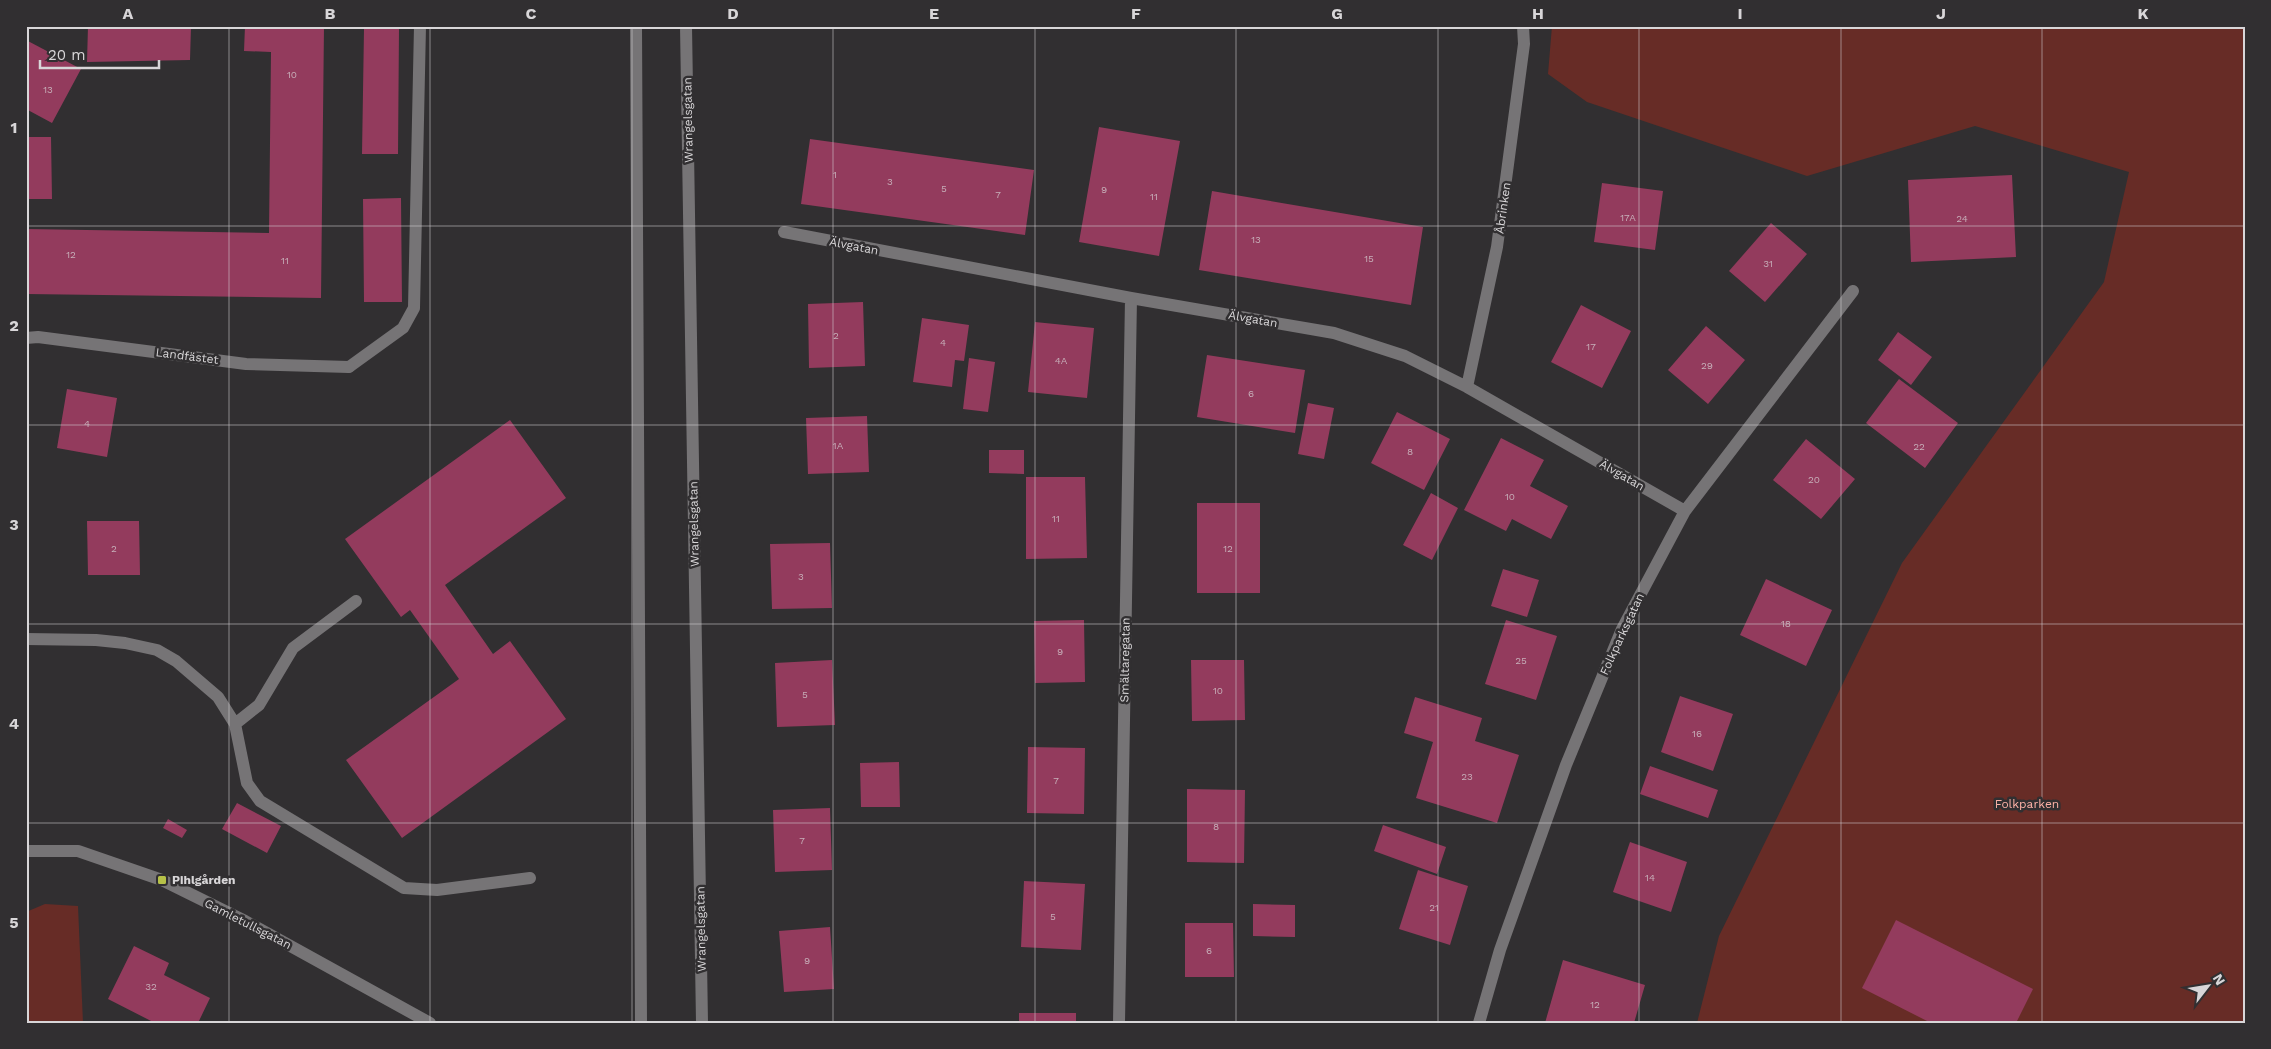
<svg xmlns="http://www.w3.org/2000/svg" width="2271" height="1049" viewBox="0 0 2271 1049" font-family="'Work Sans',sans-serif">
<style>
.green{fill:#672c26}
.building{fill:#933b5d}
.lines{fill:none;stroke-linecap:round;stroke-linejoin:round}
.lane{stroke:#767476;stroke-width:12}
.street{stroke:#767476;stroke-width:12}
.secondary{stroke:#767476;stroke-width:12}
.grid{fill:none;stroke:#d8d6d8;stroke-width:1;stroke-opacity:0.55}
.poi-dot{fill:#b6c148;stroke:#312f31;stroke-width:2}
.labels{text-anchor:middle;stroke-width:5;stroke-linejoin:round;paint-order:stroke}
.number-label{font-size:10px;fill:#c7afb9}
.street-label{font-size:12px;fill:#d8d6d8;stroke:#312f31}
.park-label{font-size:12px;fill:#fdb1a6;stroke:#312f31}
.poi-label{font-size:12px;font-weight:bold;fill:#d8d6d8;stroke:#312f31;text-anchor:start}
.neatline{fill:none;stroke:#d8d6d8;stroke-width:2}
.grid-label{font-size:16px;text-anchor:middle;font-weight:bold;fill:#d8d6d8}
</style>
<rect width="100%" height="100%" fill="#312f31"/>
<path class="green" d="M1552,26H2245V1023H1697L1719,936L1902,563L2104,282L2129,172L1975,126L1807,176L1587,102L1548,74Z
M45,904L78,906L83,1023H26V912Z"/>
<path class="building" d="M88,26H191L190,60L87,62Z
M245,26H324L321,298L26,294V229L269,233L271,52L244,51Z
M364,29H399L398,154H362Z
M26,40L81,69L52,123L26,109Z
M1099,127L1180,141L1159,256L1079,242Z
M26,137H51L52,199H26Z
M810,139L1034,170L1025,235L801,204Z
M2012,175L2016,257L1911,262L1908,180Z
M1602,183L1663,191L1655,250L1594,242Z
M1212,191L1423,227L1411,305L1199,270Z
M401,198L402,302H364L363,199Z
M1771,223L1807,254L1765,302L1729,271Z
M863,302L865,366L809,368L808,304Z
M1581,305L1631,331L1602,388L1551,362Z
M922,318L969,325L964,361L955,360L952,387L913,382Z
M1035,322L1094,328L1087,398L1028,392Z
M1706,326L1745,360L1708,404L1668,370Z
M1898,332L1932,357L1911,385L1878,360Z
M1207,355L1305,370L1295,433L1197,417Z
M969,358L995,362L988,412L963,409Z
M1899,379L1958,423L1925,468L1866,423Z
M67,389L117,398L107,457L57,448Z
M1308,403L1334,408L1324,459L1298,454Z
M1397,412L1450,439L1424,490L1371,463Z
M867,416L869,472L808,474L806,418Z
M510,420L566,498L445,585L493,654L510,641L566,719L402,838L346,760L459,679L410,610L401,617L345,539Z
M1501,438L1544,460L1530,486L1568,506L1551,539L1512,519L1506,531L1464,510Z
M1806,439L1855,479L1821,519L1773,480Z
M989,450H1024V474L989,473Z
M1026,477H1085L1087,558L1026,559Z
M1431,493L1458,508L1432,560L1403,545Z
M1197,503H1260V593H1197Z
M87,521H139L140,575H88Z
M830,543L832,608L772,609L770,544Z
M1503,569L1539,580L1527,617L1491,606Z
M1766,579L1832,610L1806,666L1740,635Z
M1084,620L1085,682L1035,683L1034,621Z
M1506,620L1557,636L1536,700L1485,684Z
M832,660L835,725L777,727L775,663Z
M1191,660H1244L1245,720L1192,721Z
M1680,696L1733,714L1713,771L1661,752Z
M1415,697L1482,718L1475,741L1519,755L1497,823L1416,798L1433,742L1404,733Z
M1028,747L1085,748L1084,814L1027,813Z
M899,762L900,807H861L860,763Z
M1650,766L1718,790L1708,818L1640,794Z
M1187,789L1245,790L1244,863L1187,862Z
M237,803L281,826L267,853L222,829Z
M830,808L832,870L775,872L773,810Z
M168,819L187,830L182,838L163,828Z
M1383,825L1446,847L1437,874L1374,851Z
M1630,842L1687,862L1671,912L1613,892Z
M1418,870L1468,886L1450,945L1399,929Z
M1024,881L1085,884L1081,950L1021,947Z
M1253,904L1295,905V937L1253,936Z
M1896,920L2033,989L2016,1023H1931L1862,988Z
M1185,923H1233L1234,977H1185Z
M830,927L834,989L784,992L779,931Z
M134,946L169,963L164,975L210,998L198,1023H155L108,999Z
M1563,960L1645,985L1634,1023H1545Z
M1019,1013H1076V1023H1019Z"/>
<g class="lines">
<path class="lane" d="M349,367L403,328L414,308L420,26
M26,639L96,640L125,643L157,650L176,661L218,697L235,724L247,783L260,801L404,888L437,890L530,878
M235,724L259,705L293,648L356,601"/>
<path class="street" d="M784,232L1131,298L1334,333L1405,356L1467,387L1685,511
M26,338L38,337L246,364L349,367
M1467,387L1497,247L1524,44L1523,26
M1119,1023L1131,298
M1479,1023L1500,950L1566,765L1622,629L1685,511L1853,291"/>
<path class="secondary" d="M636,26L641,1023
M686,26L702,1023
M26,851H78L162,880L245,921L430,1023"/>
</g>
<path class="grid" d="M229,26V1023M430,26V1023M632,26V1023M833,26V1023M1035,26V1023M1236,26V1023M1438,26V1023M1639,26V1023M1841,26V1023M2042,26V1023M26,226H2245M26,425H2245M26,624H2245M26,823H2245"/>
<rect class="poi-dot" x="157" y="875" width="10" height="10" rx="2.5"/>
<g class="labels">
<g class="number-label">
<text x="292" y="78">10</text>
<text x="48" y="93">13</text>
<text x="835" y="178">1</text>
<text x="890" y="185">3</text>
<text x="944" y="192">5</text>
<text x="1104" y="193">9</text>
<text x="998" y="198">7</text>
<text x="1154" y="200">11</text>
<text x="1628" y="221">17A</text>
<text x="1962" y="222">24</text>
<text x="1256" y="243">13</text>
<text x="71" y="258">12</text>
<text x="1369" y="262">15</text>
<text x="285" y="264">11</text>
<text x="1768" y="267">31</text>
<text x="836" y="339">2</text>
<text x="943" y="346">4</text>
<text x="1591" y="350">17</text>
<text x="1061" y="364">4A</text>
<text x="1707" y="369">29</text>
<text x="1251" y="397">6</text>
<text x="87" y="427">4</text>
<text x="838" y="449">1A</text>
<text x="1919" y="450">22</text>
<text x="1410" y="455">8</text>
<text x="1814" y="483">20</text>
<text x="1510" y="500">10</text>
<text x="1056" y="522">11</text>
<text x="114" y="552">2</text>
<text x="1228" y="552">12</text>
<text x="801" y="580">3</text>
<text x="1786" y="627">18</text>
<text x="1060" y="655">9</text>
<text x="1521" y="664">25</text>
<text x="1218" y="694">10</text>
<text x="805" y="698">5</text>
<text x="1697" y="737">16</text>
<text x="1467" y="780">23</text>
<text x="1056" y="784">7</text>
<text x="1216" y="830">8</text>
<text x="802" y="844">7</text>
<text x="1650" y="881">14</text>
<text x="1434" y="911">21</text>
<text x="1053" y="920">5</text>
<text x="1209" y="954">6</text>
<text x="807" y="964">9</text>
<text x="151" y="990">32</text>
<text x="1595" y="1008">12</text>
</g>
<g class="street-label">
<text transform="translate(688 120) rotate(-91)" y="4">Wrangelsgatan</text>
<text transform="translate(1503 208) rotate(-82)" y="4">Åbrinken</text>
<text transform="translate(854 246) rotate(11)" y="4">Älvgatan</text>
<text transform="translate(1253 319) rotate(10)" y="4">Älvgatan</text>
<text transform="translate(187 356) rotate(7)" y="4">Landfästet</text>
<text transform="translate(1622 475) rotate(30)" y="4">Älvgatan</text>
<text transform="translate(694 524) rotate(-91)" y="4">Wrangelsgatan</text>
<text transform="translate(1622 634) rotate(-65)" y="4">Folkparksgatan</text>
<text transform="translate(1125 660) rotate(-89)" y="4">Smältaregatan</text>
<text transform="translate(248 924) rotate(27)" y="4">Gamletullsgatan</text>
<text transform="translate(701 929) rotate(-91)" y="4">Wrangelsgatan</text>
</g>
<g class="park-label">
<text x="2027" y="808">Folkparken</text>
</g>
<g class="poi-label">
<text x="172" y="884">Pihlgården</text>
</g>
</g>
<rect width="2271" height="1049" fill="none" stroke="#312f31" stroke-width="55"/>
<g transform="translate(2208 986) rotate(59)" stroke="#312f31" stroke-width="4" paint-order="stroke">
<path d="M0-4L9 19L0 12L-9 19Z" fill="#d8d6d8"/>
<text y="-8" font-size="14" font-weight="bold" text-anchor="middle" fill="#d8d6d8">N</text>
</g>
<path d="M40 60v8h119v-8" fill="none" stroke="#d8d6d8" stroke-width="2.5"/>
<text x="48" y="60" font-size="15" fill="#d8d6d8" stroke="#312f31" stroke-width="4" paint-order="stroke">20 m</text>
<rect x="28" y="28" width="2216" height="994" class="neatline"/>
<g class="grid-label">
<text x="128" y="19">A</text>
<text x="330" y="19">B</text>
<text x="531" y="19">C</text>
<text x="733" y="19">D</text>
<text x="934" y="19">E</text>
<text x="1136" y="19">F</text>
<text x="1337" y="19">G</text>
<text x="1538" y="19">H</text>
<text x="1740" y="19">I</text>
<text x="1941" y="19">J</text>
<text x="2143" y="19">K</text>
<text x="14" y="133">1</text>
<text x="14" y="331">2</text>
<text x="14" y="530">3</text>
<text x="14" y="729">4</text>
<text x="14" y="928">5</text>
</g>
</svg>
